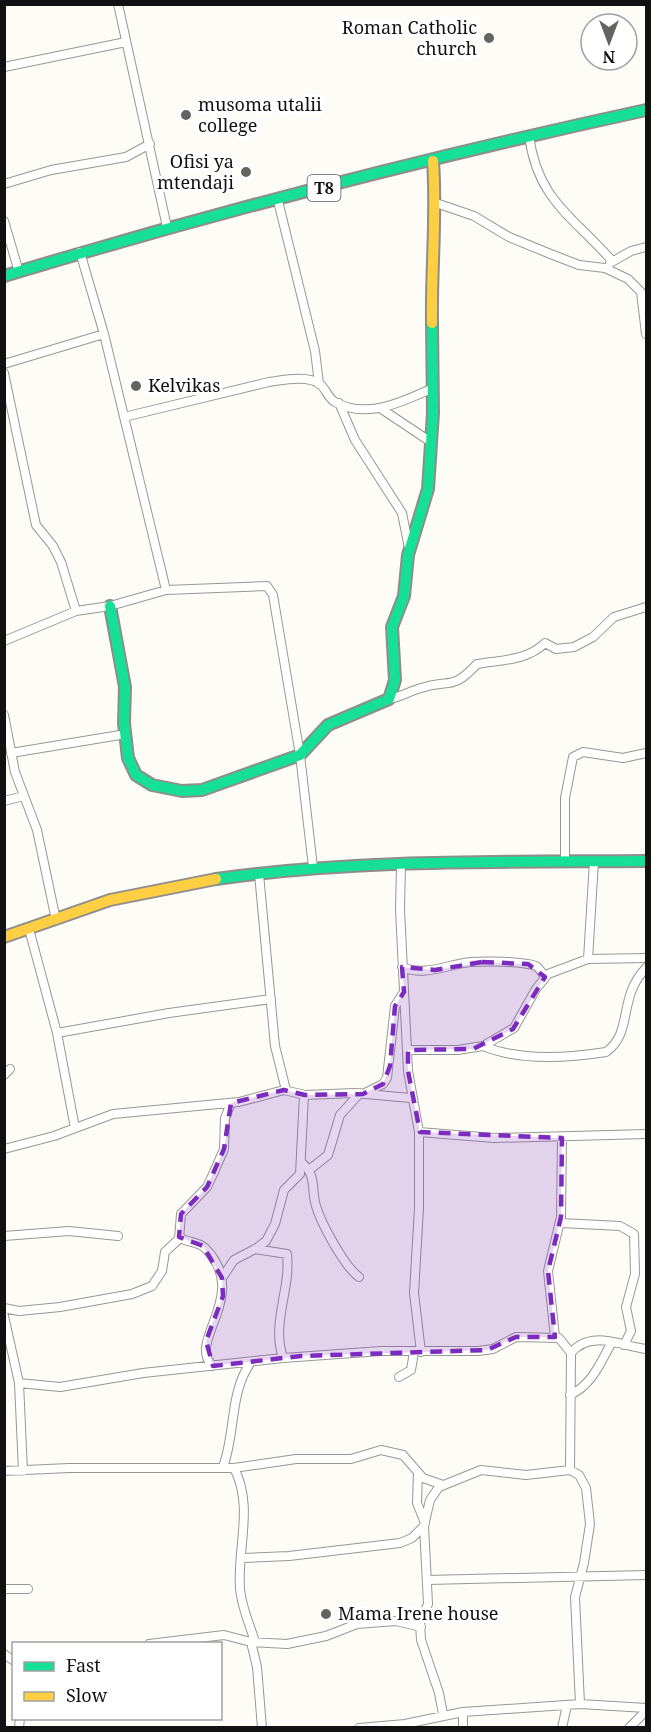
<svg xmlns="http://www.w3.org/2000/svg" width="651" height="1732" viewBox="0 0 651 1732" font-family="'Noto Serif',serif">
<style>
.lines{fill:none;stroke-linecap:round;stroke-linejoin:round}
.street-casing{stroke:#979795;stroke-width:10}
.fast-casing{stroke:#8e8d8b;stroke-width:14}
.slow-casing{stroke:#8e8d8b;stroke-width:14}
.street{stroke:#fffffe;stroke-width:8}
.fast{stroke:#16e098;stroke-width:10}
.slow{stroke:#ffcf43;stroke-width:10}
.marked{fill:#7b2cbf;fill-opacity:0.2;stroke:#7b2cbf;stroke-width:4.5;stroke-dasharray:12 8;stroke-linejoin:round}
.poi-dot{fill:#646362;stroke:#fff;stroke-width:2}
.labels{text-anchor:middle;stroke-width:6;stroke-linejoin:round;paint-order:stroke}
.shield{fill:#fff;stroke:#585858;stroke-width:1.5}
.shield-label{font-size:16px;font-weight:bold;fill:#111}
.poi-label{font-size:18px;fill:#111;stroke:#fff;text-anchor:start}
</style>
<rect width="100%" height="100%" fill="#fdfcf7"/>
<g class="lines">
<defs>
<path id="street" d="M118,4L167,227
M4,67L126,42
M529,136C538,201 573,216 612,261
M4,184L51,170L126,157L150,144
M278,201L315,351L319,384
M436,203L474,216L509,237L548,253L579,265L605,268L628,279L641,292L646,334
M4,221L19,272
M80,252L104,334L166,590
M610,263L631,251L646,247
M4,364L104,334
M4,373L36,525L53,546L61,562L76,611
M339,403L355,440L402,513L409,548
M380,408L431,442
M124,417L269,382C284,380 307,375 320,384C326,389 328,398 335,402C367,420 404,401 433,388
M4,641L76,611L110,606L166,590L267,586L273,595L300,755L313,867
M389,699C401,697 410,691 421,688C451,678 451,692 477,664C500,660 527,661 545,643L556,649L574,647L593,637L614,617L646,607
M4,715L15,772L37,830L56,920
M11,753L126,734
M4,801L24,796
M565,862V798L573,757L583,752L623,758L646,753
M401,864L400,910L408,1071L419,1132V1208L414,1293L421,1352
M259,874L275,1046L286,1090
M29,929L57,1033L75,1128
M588,959L594,861
M402,967C425,977 448,964 471,962C484,961 524,961 536,966C540,969 542,973 545,977
M57,1033L169,1013L271,999
M483,1046C519,1061 568,1058 606,1052C634,1032 617,998 646,968
M408,1050H458L483,1046L514,1028L536,989L548,974L588,959L646,958
M4,1075L10,1069
M363,1094L383,1084L387,1078L395,1006L404,992
M419,1132L494,1138L646,1134
M4,1149L54,1136L113,1114L239,1102L284,1090L305,1095L354,1093L411,1098
M302,1163C317,1175 311,1190 316,1206C321,1223 344,1266 359,1277
M309,1170L328,1155L340,1115L360,1093
M561,1223L620,1226L634,1234L635,1274L626,1307L631,1331L624,1345
M4,1236L69,1231L118,1236
M179,1237C187,1243 197,1241 205,1248C252,1295 185,1342 213,1366
M255,1249L287,1254C291,1290 271,1322 283,1358
M222,1278L234,1260L257,1248L266,1241L275,1224L284,1190L300,1174L304,1095
M4,1308L19,1311L60,1307L132,1294L152,1286L162,1271L165,1252L179,1239L181,1214L207,1187L214,1172L224,1149L225,1118L231,1103
M4,1316L19,1383L23,1471
M555,1337L548,1271L561,1217L562,1138
M399,1377L411,1370L414,1352
M19,1383L60,1387L143,1373L283,1358L381,1351H478L493,1349L516,1337L559,1338L571,1353
M570,1395C593,1384 600,1363 612,1342
M223,1467C236,1432 229,1393 251,1362
M234,1468C254,1506 237,1548 240,1588C241,1606 250,1625 255,1642
M570,1470L571,1353C590,1329 622,1346 646,1349
M4,1471L69,1468H234L296,1459H351L381,1450L403,1455L423,1478L443,1485
M418,1473L417,1503L425,1523
M242,1558L289,1556L400,1543L412,1538L424,1526
M427,1580L646,1575
M4,1589H28
M251,1642L257,1667L262,1728
M149,1644L224,1635L251,1642L287,1644L326,1636L357,1624L396,1621L421,1627
M4,1654L14,1661
M463,1712V1728
M443,1714L439,1693L421,1640L420,1623L428,1604L424,1526L430,1500L439,1487L481,1470L526,1475L570,1470L579,1475L586,1488L590,1524L584,1563L575,1597L580,1704
M19,1728L20,1718
M359,1728L405,1724L463,1712L580,1704L646,1708
M562,1728L567,1705
M629,1728L646,1711"/>
<path id="fast" d="M4,276C216,212 430,157 646,110
M110,606L125,687L124,723L128,758L136,775L152,785L182,791L202,790L300,755L328,725L389,699L395,680L392,627L404,596L408,555L428,489L433,413L432,323
M216,879C358,859 502,862 646,861"/>
<path id="slow" d="M432,323C431,269 437,215 433,161
M4,937L110,900L216,879"/>
</defs>
<use href="#street" class="street-casing"/>
<use href="#fast" class="fast-casing"/>
<use href="#slow" class="slow-casing"/>
<use href="#street" class="street"/>
<use href="#fast" class="fast"/>
<use href="#slow" class="slow"/>
</g>
<path class="marked" d="M482,962L528,964L545,977L513,1029L473,1049L408,1050V1071L420,1132L562,1138L561,1217L548,1271L555,1337H516L487,1350L301,1356L213,1366L206,1341L223,1296L222,1278L203,1246L179,1237L181,1214L207,1187L224,1149L231,1103L284,1090L305,1095L363,1094L383,1084L390,1066L395,1006L404,992L402,967L435,970Z"/>
<g class="poi-dot">
<circle cx="489" cy="38" r="6"/>
<circle cx="186" cy="115" r="6"/>
<circle cx="246" cy="172" r="6"/>
<circle cx="136" cy="386" r="6"/>
<circle cx="326" cy="1614" r="6"/>
</g>
<g class="labels">
<rect class="shield" x="307.5" y="175" width="33" height="26" rx="4.5"/>
<g class="shield-label">
<text x="324" y="194">T8</text>
</g>
<g class="poi-label">
<text x="477" y="34" text-anchor="end">Roman Catholic<tspan x="477" dy="21">church</tspan></text>
<text x="198" y="111">musoma utalii<tspan x="198" dy="21">college</tspan></text>
<text x="234" y="168" text-anchor="end">Ofisi ya<tspan x="234" dy="21">mtendaji</tspan></text>
<text x="148" y="392">Kelvikas</text>
<text x="338" y="1620">Mama Irene house</text>
</g>
</g>
<rect width="651" height="1732" fill="none" stroke="#111111" stroke-width="12"/>
<rect x="12" y="1642" width="210" height="78" fill="#ffffff" stroke="#a0a0a0" stroke-width="1.5"/>
<rect x="24" y="1662" width="30" height="9" fill="#16e098" stroke="#a0a0a0" stroke-width="1.5"/>
<text x="66" y="1672" font-size="18" fill="#111111">Fast</text>
<rect x="24" y="1692" width="30" height="9" fill="#ffcf43" stroke="#a0a0a0" stroke-width="1.5"/>
<text x="66" y="1702" font-size="18" fill="#111111">Slow</text>
<g transform="translate(609 42) rotate(180)"><circle r="28" fill="#ffffff" stroke="#a0a0a0" stroke-width="1.5"/>
<path d="M0-4.5L10 22L0 15L-10 22Z" fill="#646362"/>
<text y="-9" font-size="16" font-weight="bold" text-anchor="middle" fill="#111111">N</text>
</g>
</svg>
